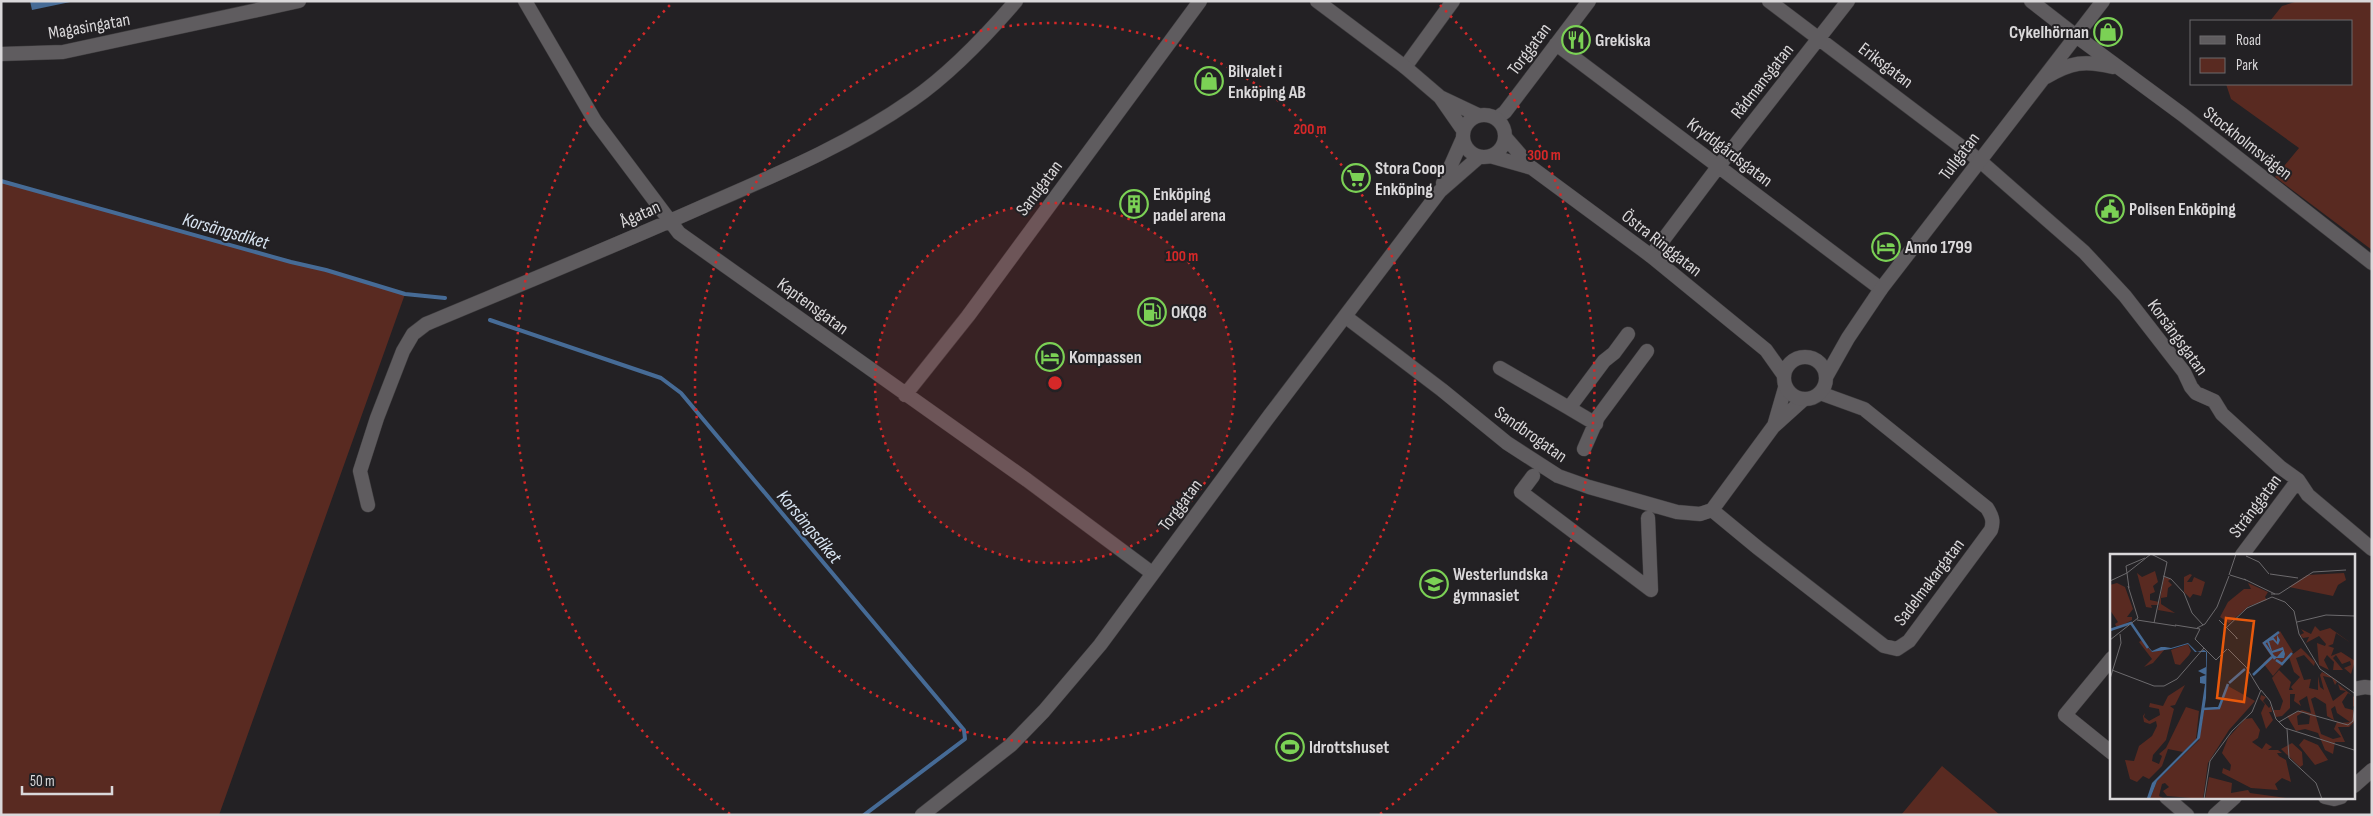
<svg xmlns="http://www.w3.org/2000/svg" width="2373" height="816" viewBox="0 0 2373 816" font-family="'Sofia Sans Condensed',sans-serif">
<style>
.green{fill:#592a21}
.water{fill:#466b96}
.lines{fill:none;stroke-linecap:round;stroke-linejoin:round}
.stream{stroke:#466b96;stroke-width:4}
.minor-casing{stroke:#3e3c3e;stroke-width:15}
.tertiary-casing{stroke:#3e3c3e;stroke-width:15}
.minor{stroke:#5f5c5f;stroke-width:14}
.tertiary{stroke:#5f5c5f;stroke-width:14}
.ring{fill:none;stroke:#d62828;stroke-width:2.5;stroke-dasharray:2.5 5}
.labels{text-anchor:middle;stroke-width:4;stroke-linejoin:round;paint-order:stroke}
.street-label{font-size:18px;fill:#dad8da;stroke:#232124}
.poi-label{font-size:18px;font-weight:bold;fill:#dad8da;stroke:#232124;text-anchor:start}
.water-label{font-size:19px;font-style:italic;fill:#d8e4f1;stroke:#232124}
.inset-river{fill:none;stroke:#466b96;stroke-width:2.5}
.inset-road{fill:none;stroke:#6c6a6d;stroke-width:1}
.view{fill:#e8590c;fill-opacity:0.15;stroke:#e8590c;stroke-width:2.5}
.inset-edge{fill:none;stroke:#dad8da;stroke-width:2.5}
.centre{fill:#d62828;stroke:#232124;stroke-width:2.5}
.ring-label{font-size:15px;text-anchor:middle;font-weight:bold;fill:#d62828;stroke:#232124;stroke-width:4;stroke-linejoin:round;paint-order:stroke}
</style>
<rect width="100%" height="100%" fill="#232124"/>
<path class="green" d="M2298,1H2372V250L2275,177L2299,148L2231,99L2226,84H2352V21H2270L2282,6Z
M1,181L326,270L405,294L219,815H1Z
M1942,766L2000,815H1901Z"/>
<path class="water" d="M30,1H75L32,10Z"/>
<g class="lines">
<path class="stream" d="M1,181L291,262L326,270L405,294L445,298
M490,320L661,378L681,393L964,730L965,739L864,815"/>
<defs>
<path id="minor" d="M525,1L595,121L679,233L1027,480L1152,573
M1769,1L1979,160L2084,252L2125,296L2184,372L2191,387L2196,393L2214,401L2222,414L2280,467L2298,480L2308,495L2372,549
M2031,1L2076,36
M1556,44L1881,289
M1,54L63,52L299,1
M1405,67L1453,1
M1497,118L1505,112L1589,1
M1651,256L1718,167L1848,1
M1346,317L1442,390L1507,443L1558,476L1589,487L1677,512L1700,514L1712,510L1773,427L1804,399
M1500,368L1569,408
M905,395L968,316L1200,1
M1596,424L1569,408L1604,361L1614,353L1628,334
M1774,426L1785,388
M1584,449L1598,417L1647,351
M1533,476L1521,492L1651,590L1648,518
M368,505L360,471L377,418L403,351L413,334L426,324C519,285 612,247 704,206C775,175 848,145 912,100C951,73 985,37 1016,1
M1712,510L1758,548L1884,646L1897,649L1909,641L1991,530C1994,521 1992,516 1987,508L1864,409L1820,393
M2242,555L2298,480
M2112,658L2065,715L2112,753
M2354,689L2365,687L2372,688
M2354,786L2372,770
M2166,797L2187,815
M2325,797L2334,799L2341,797
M2215,815L2235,797"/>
<path id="tertiary" d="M1317,1L1405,67L1440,97L1463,130
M2076,36L2183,115L2372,263
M2046,77C2071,62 2085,60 2113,67
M1440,97L1478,115
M1463 136a21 21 0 1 1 42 0a21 21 0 1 1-42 0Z
M1505,137L1532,168L1651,256L1766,350L1783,374
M1490,156L1532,168
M1443,183L1463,138
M1784 378a21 21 0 1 1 42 0a21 21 0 1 1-42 0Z
M1826,377L1848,338L1881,289L2103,1
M922,815L1011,745L1044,711L1100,645L1270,415L1440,191L1479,157"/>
</defs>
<use href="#minor" class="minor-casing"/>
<use href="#tertiary" class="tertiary-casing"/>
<use href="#minor" class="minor"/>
<use href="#tertiary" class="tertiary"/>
</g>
<circle cx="1055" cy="383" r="180" fill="#d62828" fill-opacity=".12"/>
<g class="ring">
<circle cx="1055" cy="383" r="180"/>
<circle cx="1055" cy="383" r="360"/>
<path d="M730 814A540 540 0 0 1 670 5M1440 5A540 540 0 0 1 1380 814"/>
</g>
<defs>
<symbol id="shop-ring" viewBox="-11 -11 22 22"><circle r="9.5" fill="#232124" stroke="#7bd155" stroke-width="1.5"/><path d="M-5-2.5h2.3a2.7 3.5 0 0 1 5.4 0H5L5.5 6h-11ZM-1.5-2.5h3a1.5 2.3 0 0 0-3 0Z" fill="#7bd155"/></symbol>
<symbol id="restaurant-ring" viewBox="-11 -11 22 22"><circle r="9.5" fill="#232124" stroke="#7bd155" stroke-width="1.5"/><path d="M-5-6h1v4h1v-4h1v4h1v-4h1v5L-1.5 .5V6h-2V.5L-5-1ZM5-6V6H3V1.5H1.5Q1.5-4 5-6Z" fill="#7bd155"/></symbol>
<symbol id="supermarket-ring" viewBox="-11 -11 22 22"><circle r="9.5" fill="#232124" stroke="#7bd155" stroke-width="1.5"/><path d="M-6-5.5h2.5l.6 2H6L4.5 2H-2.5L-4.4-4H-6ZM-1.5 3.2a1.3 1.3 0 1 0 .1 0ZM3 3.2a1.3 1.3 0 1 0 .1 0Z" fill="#7bd155"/></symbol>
<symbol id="building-ring" viewBox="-11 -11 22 22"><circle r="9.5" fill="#232124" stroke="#7bd155" stroke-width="1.5"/><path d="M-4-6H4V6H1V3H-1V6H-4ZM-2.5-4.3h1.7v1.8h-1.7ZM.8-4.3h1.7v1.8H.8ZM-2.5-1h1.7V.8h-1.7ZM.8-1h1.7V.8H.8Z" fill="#7bd155"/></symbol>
<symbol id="civic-ring" viewBox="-11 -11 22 22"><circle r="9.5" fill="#232124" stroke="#7bd155" stroke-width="1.5"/><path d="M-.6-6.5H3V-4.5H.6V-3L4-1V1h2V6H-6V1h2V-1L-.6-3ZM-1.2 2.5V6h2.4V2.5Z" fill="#7bd155"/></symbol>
<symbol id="hotel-ring" viewBox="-11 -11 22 22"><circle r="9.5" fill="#232124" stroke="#7bd155" stroke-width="1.5"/><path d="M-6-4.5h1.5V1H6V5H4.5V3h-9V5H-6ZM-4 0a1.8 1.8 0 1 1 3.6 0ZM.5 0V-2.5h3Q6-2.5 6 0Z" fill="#7bd155"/></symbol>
<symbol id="fuel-ring" viewBox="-11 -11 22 22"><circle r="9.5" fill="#232124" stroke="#7bd155" stroke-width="1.5"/><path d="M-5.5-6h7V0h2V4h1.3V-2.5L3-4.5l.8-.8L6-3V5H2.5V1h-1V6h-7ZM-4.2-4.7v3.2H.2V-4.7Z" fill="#7bd155"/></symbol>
<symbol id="school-ring" viewBox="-11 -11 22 22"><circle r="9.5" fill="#232124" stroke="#7bd155" stroke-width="1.5"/><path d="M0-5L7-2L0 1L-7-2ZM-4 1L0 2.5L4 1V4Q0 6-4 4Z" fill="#7bd155"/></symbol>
<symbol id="stadium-ring" viewBox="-11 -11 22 22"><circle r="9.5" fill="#232124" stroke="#7bd155" stroke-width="1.5"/><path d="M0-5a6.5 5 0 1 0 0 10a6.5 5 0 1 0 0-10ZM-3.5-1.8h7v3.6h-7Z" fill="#7bd155"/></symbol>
</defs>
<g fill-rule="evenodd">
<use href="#shop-ring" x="2092" y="16" width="32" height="32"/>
<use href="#restaurant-ring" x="1560" y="24" width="32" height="32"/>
<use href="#shop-ring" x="1193" y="65" width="32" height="32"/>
<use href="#supermarket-ring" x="1340" y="162" width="32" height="32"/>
<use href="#building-ring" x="1118" y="188" width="32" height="32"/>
<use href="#civic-ring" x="2094" y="193" width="32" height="32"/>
<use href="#hotel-ring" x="1870" y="231" width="32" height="32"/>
<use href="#fuel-ring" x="1136" y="296" width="32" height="32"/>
<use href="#hotel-ring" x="1034" y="341" width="32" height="32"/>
<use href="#school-ring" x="1418" y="568" width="32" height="32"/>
<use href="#stadium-ring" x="1274" y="731" width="32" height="32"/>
</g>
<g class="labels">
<g class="street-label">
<text transform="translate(89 26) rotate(-10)" y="6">Magasingatan</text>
<text transform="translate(1529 49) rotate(-53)" y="6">Torggatan</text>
<text transform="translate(1886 65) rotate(37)" y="6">Eriksgatan</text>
<text transform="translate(1762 81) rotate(-52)" y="6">Rådmansgatan</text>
<text transform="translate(2248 143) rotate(38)" y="6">Stockholmsvägen</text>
<text transform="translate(1730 152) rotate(37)" y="6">Kryddgårdsgatan</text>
<text transform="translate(1959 156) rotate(-53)" y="6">Tullgatan</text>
<text transform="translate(1039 188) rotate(-53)" y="6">Sandgatan</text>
<text transform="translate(640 214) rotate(-24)" y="6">Ågatan</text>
<text transform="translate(1662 243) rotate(38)" y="6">Östra Ringgatan</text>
<text transform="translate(813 306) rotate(36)" y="6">Kaptensgatan</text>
<text transform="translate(2178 337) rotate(54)" y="6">Korsängsgatan</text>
<text transform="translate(1531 434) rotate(35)" y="6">Sandbrogatan</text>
<text transform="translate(1180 505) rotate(-53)" y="6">Torggatan</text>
<text transform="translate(2255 506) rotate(-53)" y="6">Stränggatan</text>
<text transform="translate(1929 582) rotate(-53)" y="6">Sadelmakargatan</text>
</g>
<g class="poi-label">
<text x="2089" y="38" text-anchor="end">Cykelhörnan</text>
<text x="1595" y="46">Grekiska</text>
<text x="1228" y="77">Bilvalet i<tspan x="1228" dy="21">Enköping AB</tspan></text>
<text x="1375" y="174">Stora Coop<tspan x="1375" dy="21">Enköping</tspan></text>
<text x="1153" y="200">Enköping<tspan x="1153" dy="21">padel arena</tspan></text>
<text x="2129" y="215">Polisen Enköping</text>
<text x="1905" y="253">Anno 1799</text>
<text x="1171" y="318">OKQ8</text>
<text x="1069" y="363">Kompassen</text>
<text x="1453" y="580">Westerlundska<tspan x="1453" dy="21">gymnasiet</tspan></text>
<text x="1309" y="753">Idrottshuset</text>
</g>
<g class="water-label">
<text transform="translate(226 230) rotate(16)" y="7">Korsängsdiket</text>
<text transform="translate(810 526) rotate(50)" y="7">Korsängsdiket</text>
</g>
</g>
<g transform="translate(2110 554)">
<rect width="245" height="245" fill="#232124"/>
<path d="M45,17L48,28L43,32L45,38L40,40V46L49,48L48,51H41L42,54L36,53L27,19L32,23ZM234,19L236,26L228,31L223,42L179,33L197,21ZM80,20L82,21L77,28H82L84,23L95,28L91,42L83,40L80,44L74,38V23ZM54,23L61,25L58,27L62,31L58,34L57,43L51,44V50L65,59L48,56ZM7,29L15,33L23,55L17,63H22V66L7,74L5,70L8,68L0,56V31ZM138,29L158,38L155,43L157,46L139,52L119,69L110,63L118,48L134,35H141ZM205,72L210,77L220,74L241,89L226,79L223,90L218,92L224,94L221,102L231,98L245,107L241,120L234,114L241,111L240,107L232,110L226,101L223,104L233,116H223L224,108L217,101L214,106L219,116L209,111L207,89L215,92L216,90L209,82L196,89L199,83L193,84L190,81L194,79L191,75L201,80ZM170,77L183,98L163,122L153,109L161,102L152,89ZM32,86L42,98L55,95L43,109L34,113L42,105L29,88ZM78,90L81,97L79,101L70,111L65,110L61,96ZM191,94L205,108L204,112L194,101L186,104L194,126L201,125L199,134L208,136V122L210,133L214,136L210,121L212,118L222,123L227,128L225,131L222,124L213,122L223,147L236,137L230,136L228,130L244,143L245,167L239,173H228L235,188H225L223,200L215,196L208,179L195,175L186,177L177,162L192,156L201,159L197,142L189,147L191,152L184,147L185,140H180V154L172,162L166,163L164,160V156H170L173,147L162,124L169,116L181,128L179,136H183L181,133L190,123L184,118L179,103ZM238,139L243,142V153L245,151L243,161V156L235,154L232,148ZM205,143L216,150L217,162L227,168L224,175L231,183L223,185L211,180L201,145ZM225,152L227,159L240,168L231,169L224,166L221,155ZM193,158L200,162L199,170L188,171L187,162ZM75,131L65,151L60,152L64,155L56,186L43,201L42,207L49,210L52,202L49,200L56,194L76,153L89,157L86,185L73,198L58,195L52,212L39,225L33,222L27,228L20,225L15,206L24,207L29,192L42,182L47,172L46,167L40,170L34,168L33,162L35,159L34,163L39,167L50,161L49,155L39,153L40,149L53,152L58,142ZM118,132L145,147L119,176L98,209L93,245L57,242L53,237L59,233L55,229L52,230L49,242L55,245H40L47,227L89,186L94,155L109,154ZM151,141L156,143L153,147L159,154L161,152L162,158H159L163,166L156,175L151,159L155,150L150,145ZM142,164L150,176L148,184L142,188L152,195L156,189L162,193L158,196H168L172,199H167L169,202L176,206L181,228L172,224L165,230L168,236L141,234L112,219L113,214L120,217L121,211L112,199L118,184L135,165ZM194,185L208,191L218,206L205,211L189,191ZM182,189L192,198L193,211L190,213L171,195ZM99,223L122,229L121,239L138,236L140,239L183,245H95Z" fill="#592a21" fill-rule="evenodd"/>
<path d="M167,81L170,86L168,91L163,86L159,87L162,97L173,93L175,100L174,104H165L163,101L167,103L173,96L162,99L157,88L163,83L167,88ZM32,86L42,97L51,93H55L61,94L78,89L87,98L94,96L97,98L96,144L90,184L47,227L40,245L37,244L42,229L87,184L95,130L90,129V123L96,121L88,117L96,113V98H85L78,90L61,95L42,98Z" fill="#466b96"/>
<path class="inset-river" d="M0,76L21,69L38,94M165,105L154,89L169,78M166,106L172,110L182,99M143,121L162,103M119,129L135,115M92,155L109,154L118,130"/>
<path class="inset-road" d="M41,0L57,8M136,2L149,8L159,20M160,20L188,24M119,21L126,0M120,21L136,26M53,22L61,25L74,39L82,59L93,71M134,25L165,40M0,27L17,19L41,0M19,34L16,12L35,4M161,40H169L203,18L236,16M162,43L175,48L184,57L189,80L210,115L244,139M27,66L66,72M109,66L127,84V85L126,83M187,68L216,61L245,62M44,69L57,8M65,71L90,75M87,74L95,70L107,53L119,22M116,74L137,54L162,43M90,75L85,85L106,106L117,95M0,86L28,64L18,32M118,95L136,113L150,136M2,116L44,132H54L67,125L94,94M0,125L11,89L10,80M151,136L160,147L166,165L175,174L244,196M169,168L188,157L238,171L243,167L245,148M177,175L179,204L206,229L212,245M94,245L100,207L122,177L142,158L151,136"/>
<path class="view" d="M116,64L144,67L134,148L107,144Z"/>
<rect width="245" height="245" class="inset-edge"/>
</g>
<circle cx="1055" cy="383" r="8" class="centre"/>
<g class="ring-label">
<text x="1310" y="134">200 m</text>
<text x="1544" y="160">300 m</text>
<text x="1182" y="261">100 m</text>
</g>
<rect width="2373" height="816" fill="none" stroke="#dad8da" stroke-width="5"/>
<rect x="2190" y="20" width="162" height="65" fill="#232124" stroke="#6c6a6d"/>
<rect x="2200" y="36" width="25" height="8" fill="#5f5c5f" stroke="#6c6a6d"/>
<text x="2236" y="45" font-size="15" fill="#dad8da">Road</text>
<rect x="2200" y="58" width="25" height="15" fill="#592a21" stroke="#6c6a6d"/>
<text x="2236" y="70" font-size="15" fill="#dad8da">Park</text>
<path d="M22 786v8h90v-8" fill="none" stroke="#dad8da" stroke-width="2.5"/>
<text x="30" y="786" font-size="15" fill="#dad8da" stroke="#232124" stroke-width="4" paint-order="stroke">50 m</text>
</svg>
